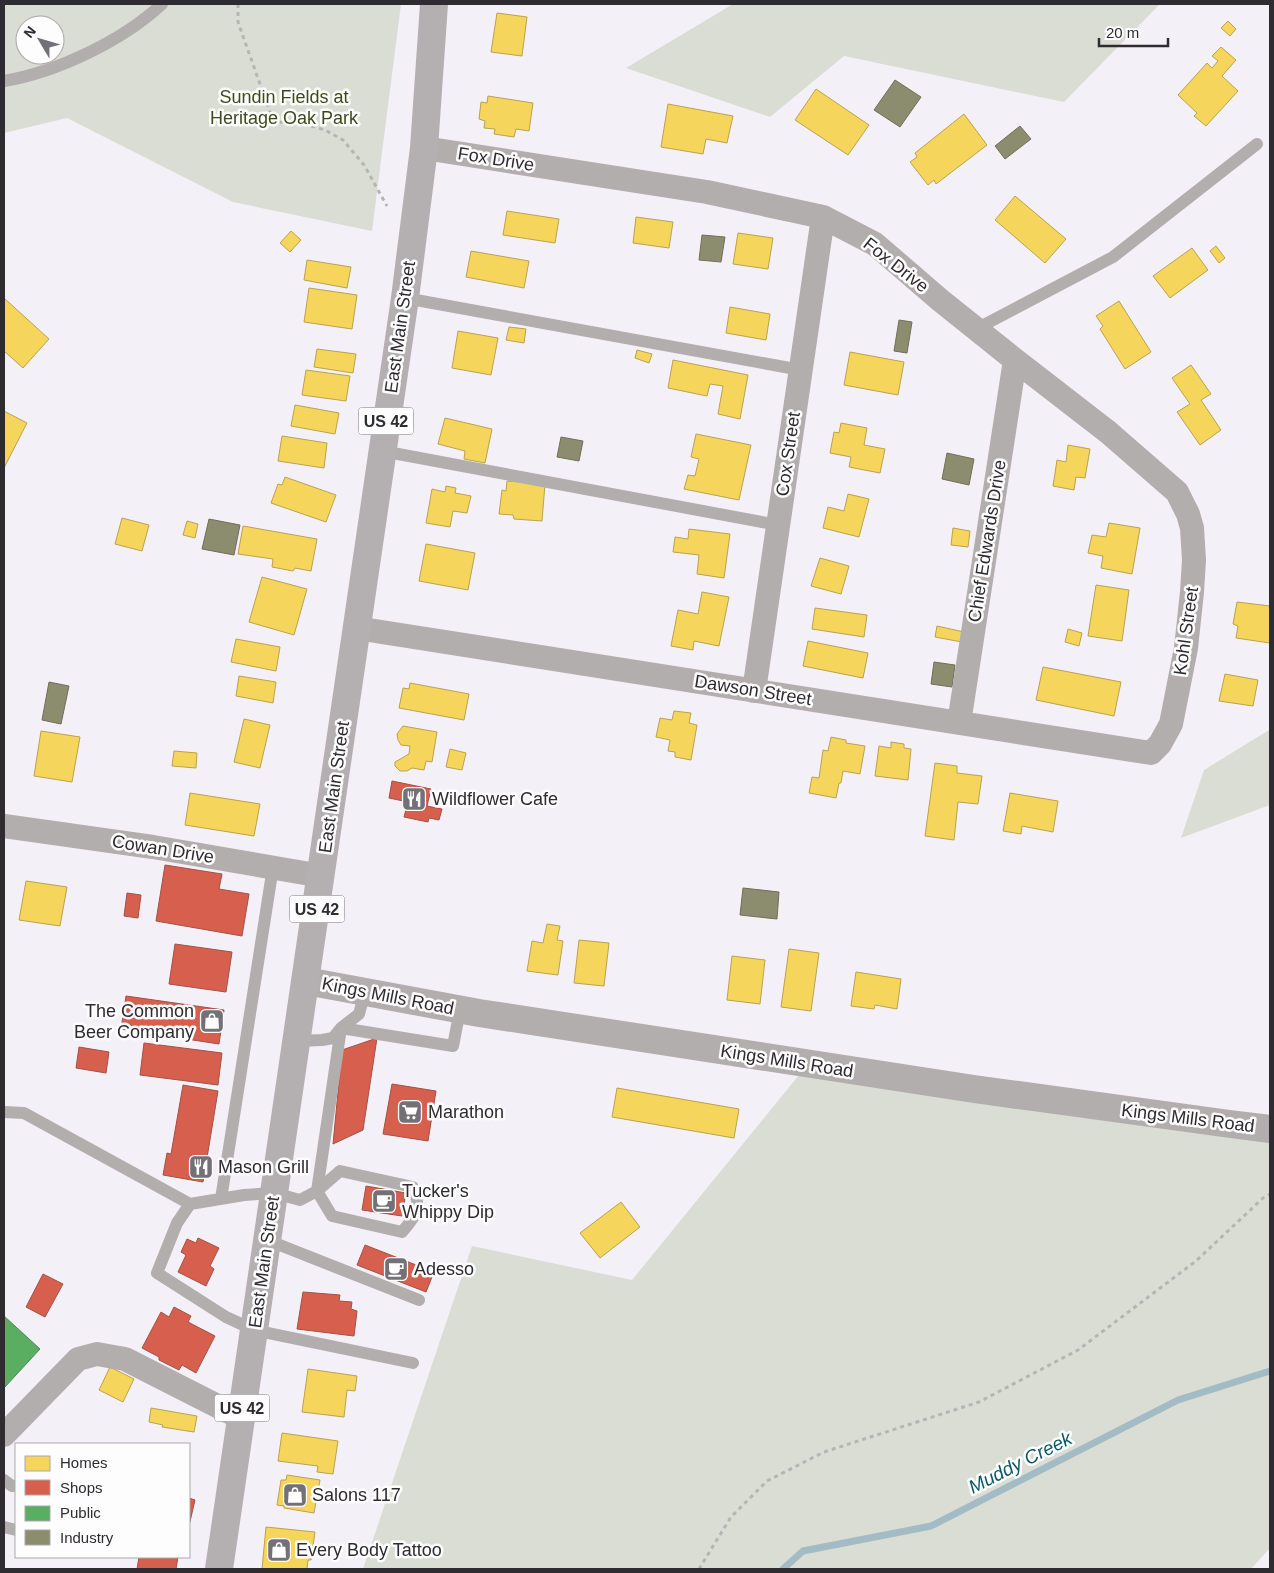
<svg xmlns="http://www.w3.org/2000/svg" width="1274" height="1573" viewBox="0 0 1274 1573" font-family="Helvetica,sans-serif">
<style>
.green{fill:#daddd3;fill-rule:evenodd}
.homes{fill:#f6d55c;stroke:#baa24f}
.shops{fill:#d6604d;stroke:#a45045}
.public{fill:#5aae61;stroke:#4d8753}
.industry{fill:#8c8c6e;stroke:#706f5c}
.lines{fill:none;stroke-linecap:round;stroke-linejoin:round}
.stream{stroke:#a3bbc4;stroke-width:7}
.path{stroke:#b7b4b5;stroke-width:3;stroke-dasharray:4 4;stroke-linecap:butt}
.service{stroke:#b2aead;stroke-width:12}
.minor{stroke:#b2aead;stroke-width:24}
.tertiary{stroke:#b2aead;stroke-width:28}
.primary{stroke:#b4b0b1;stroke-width:28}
.labels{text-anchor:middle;stroke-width:5;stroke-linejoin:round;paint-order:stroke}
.shield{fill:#fdfdfd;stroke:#6c6a6e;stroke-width:1}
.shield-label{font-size:16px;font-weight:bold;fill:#2e2b31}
.park-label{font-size:18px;fill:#3d4a1b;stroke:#fdfdfd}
.street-label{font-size:18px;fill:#2e2b31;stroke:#fdfdfd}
.poi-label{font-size:18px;fill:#2e2b31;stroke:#fdfdfd;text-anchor:start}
.water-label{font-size:19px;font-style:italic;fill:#095767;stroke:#fdfdfd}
</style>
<rect width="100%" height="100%" fill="#f4f0f8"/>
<path class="green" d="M4,4H401L372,231L233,202L67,118L4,133ZM25,25H55V55H25Z
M733,4H1160L1064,102L844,56L770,117L626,68Z
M1270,719V805L1181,838L1204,770L1269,730Z
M808,1064L1270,1126V1548L1251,1569H363L472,1246L632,1280Z"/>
<path class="homes" d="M497,13L527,17L522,56L491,52Z
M1228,21L1236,29L1230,36L1221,28Z
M1221,47L1236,60L1222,76L1238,91L1206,126L1194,116L1197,113L1178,95L1207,63L1212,68L1218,61L1212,56Z
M816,89L869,125L848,155L795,120Z
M488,96L533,103L529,131L516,129L514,137L494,134L495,129L484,128L485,121L479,119L481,102L487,103Z
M668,104L733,116L727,143L706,139L703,154L661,147Z
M964,114L987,145L936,184L934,180L928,185L910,162L917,157L915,153Z
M1015,196L1066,239L1045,263L995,220Z
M507,211L559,219L555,243L503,235Z
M636,217L673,222L669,248L633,243Z
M291,231L301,240L290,252L280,243Z
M738,233L773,238L768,269L733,264Z
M1216,246L1225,258L1219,263L1210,251Z
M1192,248L1208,270L1170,298L1153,276Z
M471,251L529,261L524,288L466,277Z
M307,260L351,267L347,288L304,280Z
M309,288L357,295L352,329L304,322Z
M4,298L49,339L23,368L4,351Z
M1119,301L1151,352L1125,369L1100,329L1103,326L1096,316Z
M730,307L770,314L766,340L726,333Z
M509,327L526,329L524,343L506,340Z
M458,331L498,338L491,375L452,368Z
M317,349L356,354L353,373L314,367Z
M637,350L652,354L649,363L635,358Z
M850,352L904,362L898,395L844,385Z
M673,360L748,375L740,419L718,414L723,386L710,384L707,396L668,388Z
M1191,365L1211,394L1201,400L1221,430L1200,445L1177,412L1190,404L1172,378Z
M306,370L350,376L346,401L302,395Z
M295,405L339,413L335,434L291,426Z
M4,411L27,423L4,468Z
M445,418L492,429L485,463L464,459L465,451L438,444Z
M841,423L867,428L864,445L885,449L880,473L849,467L851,457L830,453L834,432L839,433Z
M696,434L751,445L739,500L684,489L688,475L695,476L699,459L691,457Z
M282,436L327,443L324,468L278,461Z
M1068,445L1090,449L1085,478L1076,477L1074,490L1053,486L1057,460L1066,462Z
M285,477L336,495L326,522L271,503L278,484L282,485Z
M507,481L545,484L542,521L514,519L513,515L499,514L502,490L506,491Z
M446,486L456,488L455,493L471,496L467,513L453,511L450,527L426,523L432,489L445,492Z
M848,494L869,499L859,537L823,528L828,507L844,511Z
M122,518L149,525L142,551L115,544Z
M187,521L198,524L195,538L183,535Z
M1109,523L1140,528L1132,574L1101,568L1103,556L1088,553L1092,535L1106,537Z
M243,526L317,539L311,571L295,568L293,571L272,567L273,559L238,554Z
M953,528L970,531L968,547L951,545Z
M689,529L730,534L724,578L697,574L699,555L673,552L675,537L688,539Z
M426,544L475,553L468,590L419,581Z
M820,558L849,566L841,594L811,586Z
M262,577L307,589L294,635L249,622Z
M1096,585L1129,590L1122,641L1088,636Z
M702,592L729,597L719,646L694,641L693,650L671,646L678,610L698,614Z
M1237,602L1270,606V643L1236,638L1238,626L1233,624Z
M815,608L867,615L864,637L812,629Z
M937,626L964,632L962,642L935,637Z
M1068,629L1082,633L1079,646L1065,642Z
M236,639L280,647L276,671L231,662Z
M808,641L868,653L863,678L803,666Z
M1043,667L1121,682L1114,716L1036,700Z
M1225,674L1258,680L1253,706L1219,701Z
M239,676L276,682L273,703L236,696Z
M410,683L469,694L464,720L399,708L403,688L409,689Z
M674,711L691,713L689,723L697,725L691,760L675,757V752L668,751L670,740L656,737L660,718L672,720Z
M244,719L270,725L260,768L234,762Z
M403,726L437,732L432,762L426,761L424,770L412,768L407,771H400L395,766V762L409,754L410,746L401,745L398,740L397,734Z
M41,731L80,737L72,782L34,776Z
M831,737L846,740V743L865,746L860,774L843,771L841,783H839L836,798L809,793L812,777L819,778L823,750L828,751Z
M891,742L904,744V748L911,749L908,780L875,776L879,746L891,748Z
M450,749L466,753L462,770L446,767Z
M174,751L197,753L196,768L172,766Z
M935,763L957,766V773L982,776L978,804L958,802L954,840L925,836Z
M190,793L260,804L254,836L185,825Z
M1010,793L1058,801L1053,832L1022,826L1021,834L1003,831Z
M26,881L67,887L60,926L19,920Z
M547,924L560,926L557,940L563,941L558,975L527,971L532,941L543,943Z
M579,940L609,943L604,986L574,983Z
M789,949L819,953L811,1011L781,1007Z
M732,956L765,960L760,1004L727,1000Z
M856,972L901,979L897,1009L875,1005L874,1009L851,1006Z
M617,1088L739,1109L734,1138L612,1117Z
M621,1202L640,1227L600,1258L580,1233Z
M110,1367L134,1379L123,1402L99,1390Z
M308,1369L357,1376L355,1391L347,1390L344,1417L302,1412Z
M151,1408L197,1416L194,1432L162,1427L163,1425L149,1422Z
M282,1433L338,1441L333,1474L317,1472L318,1466L278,1461Z
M287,1475L320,1480L314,1513L284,1508V1506L277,1505L281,1480H286Z
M266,1527L315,1532L311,1560H308L307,1569H262Z"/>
<path class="shops" d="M392,781L431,789L427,806L442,809L439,820L429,818L428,822L404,817L408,802L389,798Z
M165,865L222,874L219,889L249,894L242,936L156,921Z
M127,893L141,895L138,918L124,916Z
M175,944L232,952L226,992L169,984Z
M126,996L224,1010L219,1044L121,1029Z
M377,1038L363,1130L333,1144L342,1050Z
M144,1043L222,1053L218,1085L140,1075Z
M79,1047L109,1052L106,1073L76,1068Z
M392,1084L436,1091L428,1141L383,1134Z
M183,1085L218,1091L203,1182L163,1175L167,1153L171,1154Z
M366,1186L406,1193L402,1216L362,1210Z
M198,1238L219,1248L210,1266L214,1269L206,1286L178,1272L186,1255L181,1252L187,1239L196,1243Z
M365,1245L434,1272L426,1292L357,1265Z
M43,1274L63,1284L45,1317L26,1307Z
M303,1292L340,1295L339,1301L352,1302L351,1309L357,1311L354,1336L297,1329Z
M174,1307L191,1316L188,1322L215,1336L196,1373L182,1365L179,1370L159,1360V1357L142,1348L161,1312L169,1317Z
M189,1498L195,1500L189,1526Z
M139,1557H178L176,1569H137Z"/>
<path class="public" d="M4,1316L40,1349L4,1388Z"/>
<path class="industry" d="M895,80L921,97L900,127L874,110Z
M1020,126L1031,139L1005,159L995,146Z
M702,235L725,237L721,262L699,260Z
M899,320L912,322L907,353L894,351Z
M561,437L583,441L579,461L557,457Z
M947,453L974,459L969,485L942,479Z
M209,519L240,525L234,555L202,549Z
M934,662L955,665L952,687L931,684Z
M49,682L69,686L61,724L42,720Z
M743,888L779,892L777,919L740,915Z"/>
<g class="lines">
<path class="stream" d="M783,1569L803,1551L931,1526L1178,1400L1270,1371"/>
<path class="path" d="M238,4V22L271,115L280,122L301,123L325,130L343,140L364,165L387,206
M699,1569L731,1517L767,1481L824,1452L979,1402L1078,1350L1196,1261L1263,1198L1270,1194"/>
<path class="service" d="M4,81C57,72 122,41 162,4
M405,298L801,370
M976,329L1113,257L1257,144
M382,451L778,525
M297,1041L322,1040L333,1038L341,1028L453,1046L460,1010
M4,1112L24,1113L190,1204L244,1195L274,1193L300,1200L317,1191L340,1171L413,1187C422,1208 416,1216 402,1232L332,1216L317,1191L341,1028L359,1014L365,992
M221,1199L273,867
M190,1204L177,1223L157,1273L226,1317L254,1330L413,1363
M267,1240L419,1300
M4,1480L12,1486H16
M4,1527L16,1530"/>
<path class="minor" d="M356,628L1151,753L1160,744L1171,724L1186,648L1192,592L1194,560L1192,528L1188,514L1177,492L1108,432L1015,360L940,300L875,244L823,217L707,192L424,148
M754,691L823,217
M959,723L1015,360
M4,826L153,847L322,876
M4,1435L78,1359L97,1354L125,1359L241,1418"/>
<path class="tertiary" d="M306,981L479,1013L974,1089L1230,1124L1270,1129"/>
<path class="primary" d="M219,1569L405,298L424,148L434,4"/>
</g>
<defs>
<symbol id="restaurant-square" viewBox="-11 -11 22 22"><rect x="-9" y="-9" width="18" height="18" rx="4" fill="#737077" stroke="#fdfdfd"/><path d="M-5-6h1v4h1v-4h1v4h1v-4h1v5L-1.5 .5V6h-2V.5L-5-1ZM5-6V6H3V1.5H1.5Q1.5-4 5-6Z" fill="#fff"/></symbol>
<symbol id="shop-square" viewBox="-11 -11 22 22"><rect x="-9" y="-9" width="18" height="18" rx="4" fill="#737077" stroke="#fdfdfd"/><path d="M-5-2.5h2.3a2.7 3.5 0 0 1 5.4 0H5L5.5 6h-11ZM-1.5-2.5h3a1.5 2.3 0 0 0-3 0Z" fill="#fff"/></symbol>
<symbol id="supermarket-square" viewBox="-11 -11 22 22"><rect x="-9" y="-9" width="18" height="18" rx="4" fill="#737077" stroke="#fdfdfd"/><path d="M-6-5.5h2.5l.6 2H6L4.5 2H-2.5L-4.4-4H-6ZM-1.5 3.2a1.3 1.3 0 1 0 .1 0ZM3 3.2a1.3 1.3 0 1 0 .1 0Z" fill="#fff"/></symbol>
<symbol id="cafe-square" viewBox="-11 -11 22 22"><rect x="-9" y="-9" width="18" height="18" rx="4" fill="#737077" stroke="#fdfdfd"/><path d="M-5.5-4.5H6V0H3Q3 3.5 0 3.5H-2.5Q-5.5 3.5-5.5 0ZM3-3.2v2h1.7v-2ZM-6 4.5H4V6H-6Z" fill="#fff"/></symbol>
</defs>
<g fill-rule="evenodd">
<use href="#restaurant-square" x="400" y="785" width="28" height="28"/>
<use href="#shop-square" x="198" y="1007" width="28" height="28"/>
<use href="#supermarket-square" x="396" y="1098" width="28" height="28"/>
<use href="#restaurant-square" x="187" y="1153" width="28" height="28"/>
<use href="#cafe-square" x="370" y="1187" width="28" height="28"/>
<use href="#cafe-square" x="382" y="1255" width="28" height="28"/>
<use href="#shop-square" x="281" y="1481" width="28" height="28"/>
<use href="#shop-square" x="265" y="1536" width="28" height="28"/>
</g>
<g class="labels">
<g class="shield">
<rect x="358.5" y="407.5" width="55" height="27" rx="4"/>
<rect x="289.5" y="895.5" width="55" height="27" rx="4"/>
<rect x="214.5" y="1394.5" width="55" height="27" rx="4"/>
</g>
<g class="shield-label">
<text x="386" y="427">US 42</text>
<text x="317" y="915">US 42</text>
<text x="242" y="1414">US 42</text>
</g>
<g class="park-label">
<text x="284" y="103">Sundin Fields at<tspan x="284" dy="21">Heritage Oak Park</tspan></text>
</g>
<g class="street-label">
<text transform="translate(496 159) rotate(9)" y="6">Fox Drive</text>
<text transform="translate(896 265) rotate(38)" y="6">Fox Drive</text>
<text transform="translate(400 327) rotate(-82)" y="6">East Main Street</text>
<text transform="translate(788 454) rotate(-82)" y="6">Cox Street</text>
<text transform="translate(987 541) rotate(-81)" y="6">Chief Edwards Drive</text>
<text transform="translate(1186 631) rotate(-82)" y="6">Kohl Street</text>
<text transform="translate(753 690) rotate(9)" y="6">Dawson Street</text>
<text transform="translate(334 787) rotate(-82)" y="6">East Main Street</text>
<text transform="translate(163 849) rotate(9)" y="6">Cowan Drive</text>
<text transform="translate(388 996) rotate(11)" y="6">Kings Mills Road</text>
<text transform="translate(787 1061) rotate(9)" y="6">Kings Mills Road</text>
<text transform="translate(1188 1118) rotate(7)" y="6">Kings Mills Road</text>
<text transform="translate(264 1262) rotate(-82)" y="6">East Main Street</text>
</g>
<g class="poi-label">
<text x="432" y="805">Wildflower Cafe</text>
<text x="194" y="1017" text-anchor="end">The Common<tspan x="194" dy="21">Beer Company</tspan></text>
<text x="428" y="1118">Marathon</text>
<text x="218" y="1173">Mason Grill</text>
<text x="402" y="1197">Tucker's<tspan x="402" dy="21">Whippy Dip</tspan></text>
<text x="414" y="1275">Adesso</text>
<text x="312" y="1501">Salons 117</text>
<text x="296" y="1556">Every Body Tattoo</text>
</g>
<g class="water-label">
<text transform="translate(1020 1462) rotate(-27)" y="7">Muddy Creek</text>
</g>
</g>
<rect width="1274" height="1573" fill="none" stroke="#2e2b31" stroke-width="10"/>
<rect x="15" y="1443" width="175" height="115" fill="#fdfdfd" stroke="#aaa9ab"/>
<rect x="25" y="1456" width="25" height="15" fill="#f6d55c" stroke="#aaa9ab"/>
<text x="60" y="1468" font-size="15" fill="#2e2b31">Homes</text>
<rect x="25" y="1480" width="25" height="15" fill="#d6604d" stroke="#aaa9ab"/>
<text x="60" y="1493" font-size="15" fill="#2e2b31">Shops</text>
<rect x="25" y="1506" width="25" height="15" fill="#5aae61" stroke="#aaa9ab"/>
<text x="60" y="1518" font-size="15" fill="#2e2b31">Public</text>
<rect x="25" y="1530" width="25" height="15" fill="#8c8c6e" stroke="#aaa9ab"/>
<text x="60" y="1543" font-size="15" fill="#2e2b31">Industry</text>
<g transform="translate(40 40) rotate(308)"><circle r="24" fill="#fdfdfd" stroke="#aaa9ab"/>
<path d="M0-4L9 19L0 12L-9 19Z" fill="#737077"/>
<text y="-8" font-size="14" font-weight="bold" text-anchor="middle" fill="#2e2b31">N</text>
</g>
<path d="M1099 38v8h69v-8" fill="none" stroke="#2e2b31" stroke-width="2.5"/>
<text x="1106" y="38" font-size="15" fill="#2e2b31" stroke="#fdfdfd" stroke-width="4" paint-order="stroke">20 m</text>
</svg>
